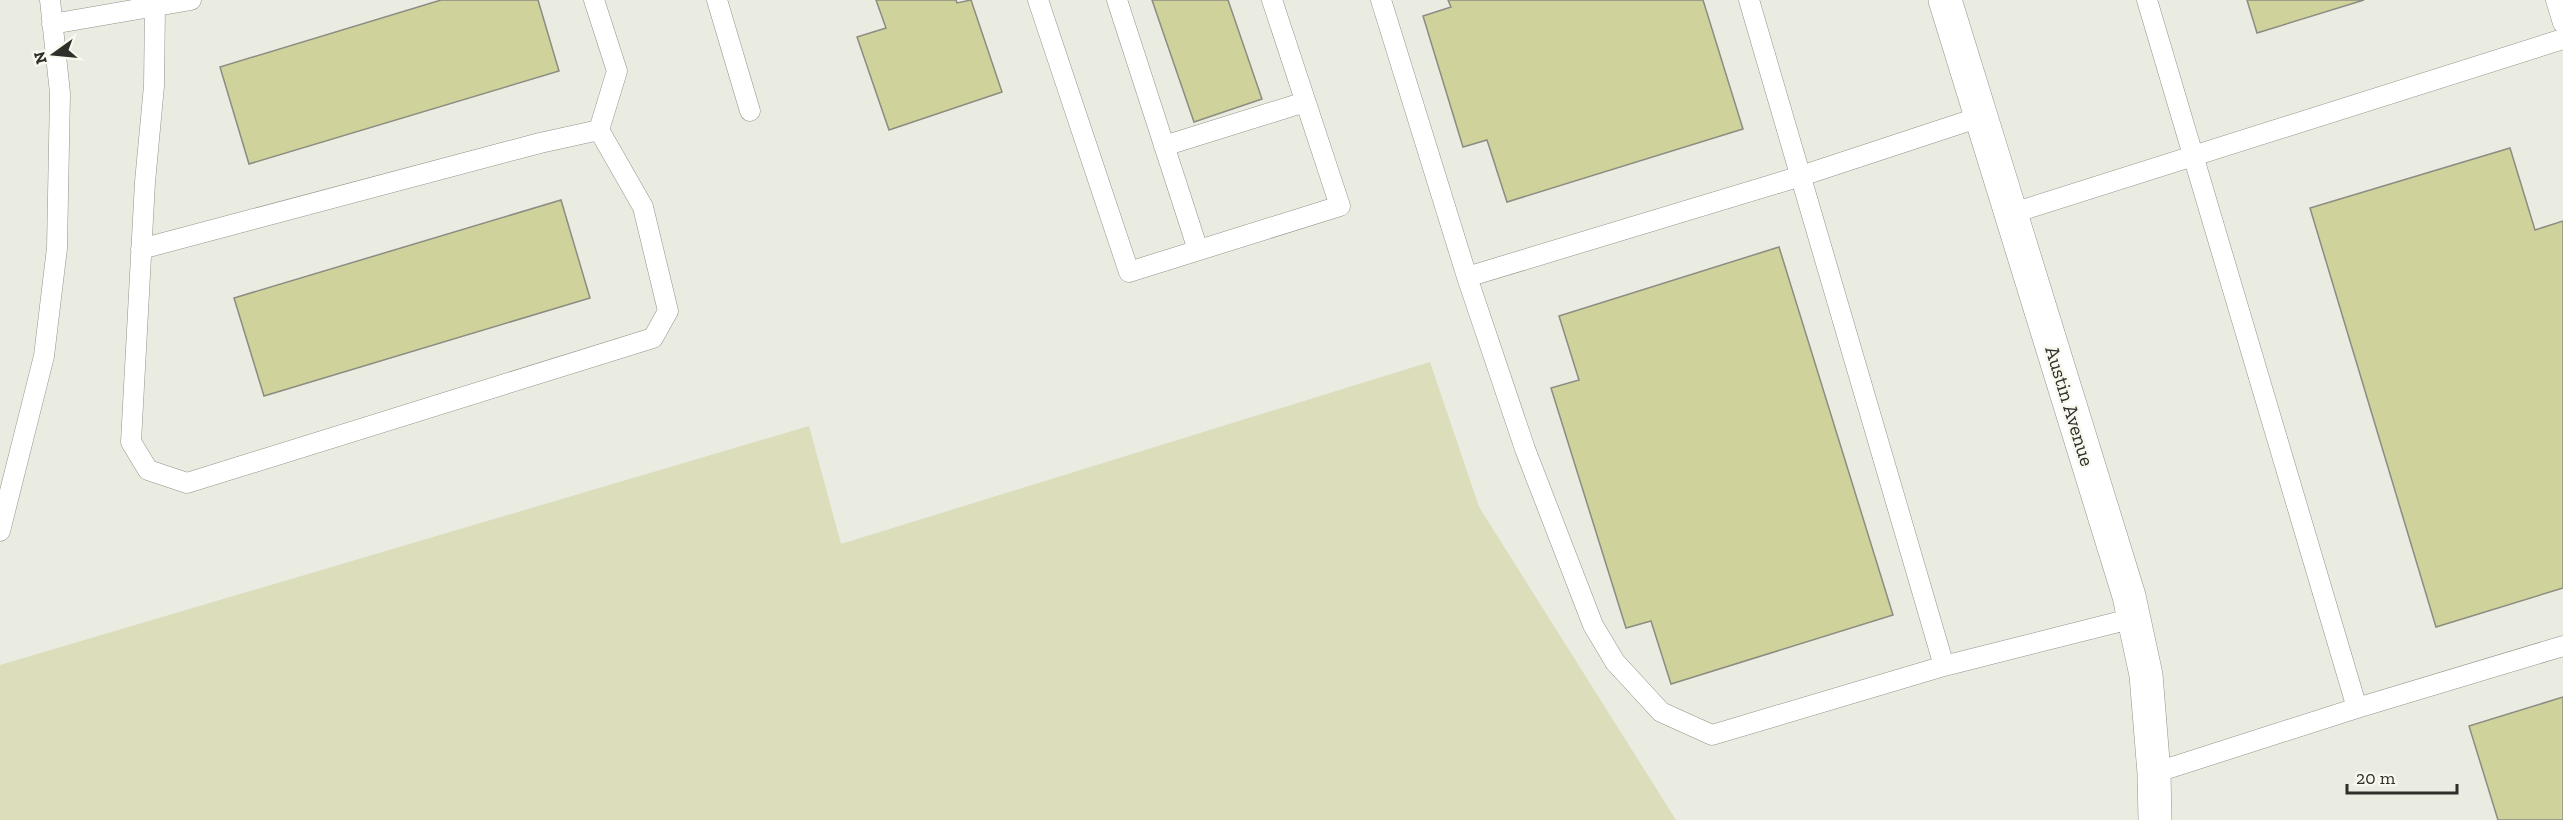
<svg xmlns="http://www.w3.org/2000/svg" width="2563" height="820" viewBox="0 0 2563 820" font-family="'Zilla Slab',serif">
<style>
.green{fill:#dbddbb}
.building{fill:#d0d29b;stroke:#8c8c83;stroke-width:1.5}
.lines{fill:none;stroke-linecap:round;stroke-linejoin:round}
.service-casing{stroke:#92938a;stroke-width:21}
.minor-casing{stroke:#92938a;stroke-width:34}
.service{stroke:#fff;stroke-width:20}
.minor{stroke:#fff;stroke-width:33}
.labels{text-anchor:middle;stroke-width:5;stroke-linejoin:round;paint-order:stroke}
.street-label{font-size:20px;fill:#2e2e2a;stroke:#f8f8ee}
</style>
<rect width="100%" height="100%" fill="#eaebe1"/>
<path class="green" d="M1430,362L1479,507L1676,820H0V665L809,426L841,544Z"/>
<path class="building" d="M441,0H538L559,71L249,164L220,67Z
M876,0H956L957,3L971,0L1002,92L889,130L857,37L886,28Z
M1152,0H1228L1262,99L1194,122Z
M1448,0H1703L1743,129L1507,202L1487,140L1463,147L1423,16L1451,7Z
M2247,0H2364L2257,33Z
M2510,148L2535,230L2563,221V588L2436,627L2310,208Z
M561,200L590,298L264,396L234,298Z
M1779,247L1893,615L1671,684L1651,621L1626,628L1551,388L1579,380L1559,316Z
M2563,697V820H2498L2469,726Z"/>
<g class="lines">
<defs>
<path id="service" d="M594,0L617,71L599,130
M717,0L750,111
M1038,0L1129,272L1340,206L1272,0
M1117,0L1198,250
M1381,0L1467,277L1525,449L1593,625L1615,662L1661,712L1712,735L1944,666L2134,618
M1749,0L1944,666
M2147,0L2357,708L2563,646
M2556,0L2563,23
M52,24L191,0
M1164,146L1305,102
M2010,214L2563,39
M141,249L540,143L599,130L643,207L668,311L653,338L187,483L148,470L131,442L145,182L154,86L155,6
M1467,277L1801,176L1980,117
M0,531L44,356L57,248L60,93L50,0
M2154,773L2357,708"/>
<path id="minor" d="M1945,0L2129,596L2146,675L2154,773L2155,820"/>
</defs>
<use href="#service" class="service-casing"/>
<use href="#minor" class="minor-casing"/>
<use href="#service" class="service"/>
<use href="#minor" class="minor"/>
</g>
<g class="labels">
<g class="street-label">
<text transform="translate(2070 406) rotate(73)" y="7">Austin Avenue</text>
</g>
</g>
<g transform="translate(54 54) rotate(255)" stroke="#f8f8ee" stroke-width="4.5" paint-order="stroke">
<path d="M0-4.5L10 22L0 15L-10 22Z" fill="#2e2e2a"/>
<text y="-9" font-size="16" font-weight="bold" text-anchor="middle" fill="#2e2e2a">N</text>
</g>
<path d="M2347 784v9h110v-9" fill="none" stroke="#2e2e2a" stroke-width="3"/>
<text x="2356" y="784" font-size="18" fill="#2e2e2a" stroke="#f8f8ee" stroke-width="4.5" paint-order="stroke">20 m</text>
</svg>
